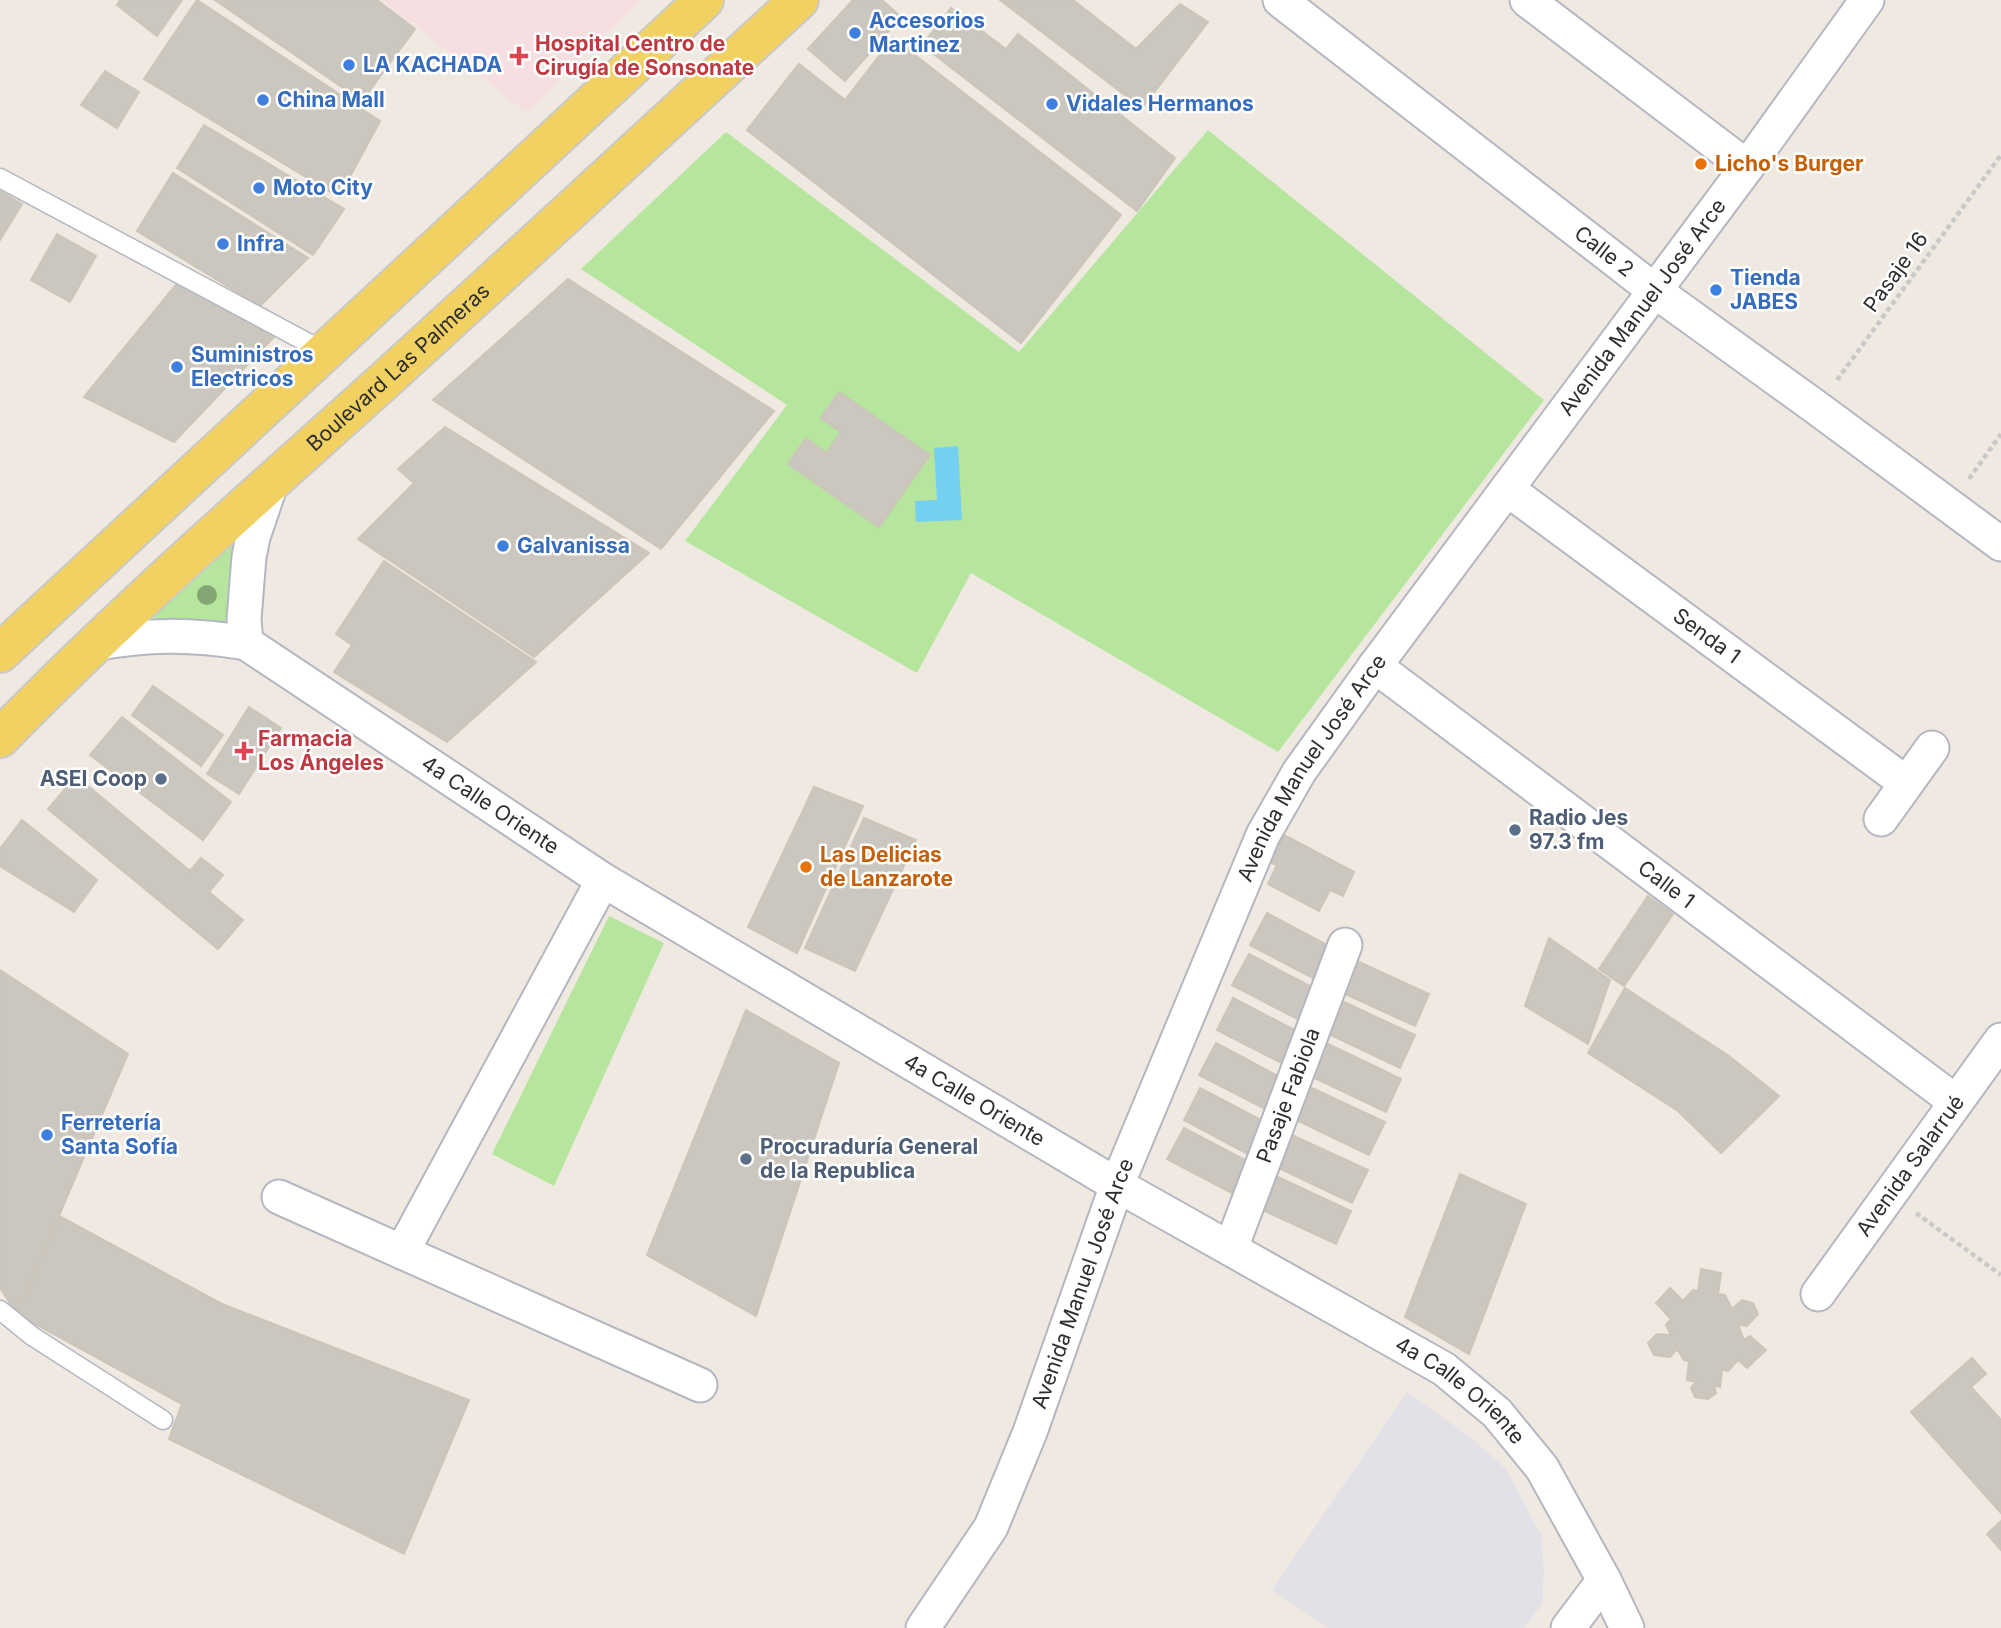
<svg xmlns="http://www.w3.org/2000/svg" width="2001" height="1628" viewBox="0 0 2001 1628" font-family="Inter,sans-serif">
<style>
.industrial{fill:#e3e1e8}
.medical{fill:#f5dfe0}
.green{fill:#b6e59e}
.water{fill:#75cff0}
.building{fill:#cbc7bf;stroke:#cbc5ba;stroke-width:2}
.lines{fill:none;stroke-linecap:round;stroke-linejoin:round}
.lane-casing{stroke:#b4b7c1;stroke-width:21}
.street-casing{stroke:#b4b7c1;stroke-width:37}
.primary-casing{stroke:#c9c9c9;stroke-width:42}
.path{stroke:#c9c9c9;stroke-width:4.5;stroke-dasharray:5 3.5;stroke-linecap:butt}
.lane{stroke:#fff;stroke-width:18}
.street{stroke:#fff;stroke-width:33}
.primary{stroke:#f2d163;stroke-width:38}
.tree{fill:#84a574}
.shop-dot{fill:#3f7fe0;stroke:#fff;stroke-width:2.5}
.health-dot{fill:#e0444e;stroke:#fff;stroke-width:2.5}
.food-dot{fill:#e8710a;stroke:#fff;stroke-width:2.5}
.service-dot{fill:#5c6f8a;stroke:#fff;stroke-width:2.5}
.labels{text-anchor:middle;stroke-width:5;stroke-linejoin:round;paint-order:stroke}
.shop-label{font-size:21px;font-weight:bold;fill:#366cbe;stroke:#fff;text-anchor:start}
.health-label{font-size:21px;font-weight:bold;fill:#be3a42;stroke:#fff;text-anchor:start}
.food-label{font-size:21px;font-weight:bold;fill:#c56008;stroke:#fff;text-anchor:start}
.street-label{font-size:21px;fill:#2e2e2e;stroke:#fff}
.service-label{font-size:21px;font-weight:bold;fill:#4e5e75;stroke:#fff;text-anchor:start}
</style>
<rect width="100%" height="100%" fill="#efe9e1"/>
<path class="industrial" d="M1407,1392L1470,1437L1506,1469L1541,1535L1544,1571L1542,1604L1524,1628H1329L1272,1590Z"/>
<path class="medical" d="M382,0H641L526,112Z"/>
<path class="green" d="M1208,130L1544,400L1278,752L971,573L917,673L685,541L787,405L581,269L726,132L1019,352Z
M227,543H231L233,546L234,617L231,624L159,620L155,618V615L195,577Z
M609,916L664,943L554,1186L492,1154Z"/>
<path class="water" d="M958,446L962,520L916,522L915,501L937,500L934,448Z"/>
<path class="building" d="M120,0H182L157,36L117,5Z
M197,0L380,121L339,197L144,79Z
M215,0H377L415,29L362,101Z
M853,0H882L901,17L845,81L808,49Z
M1000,0H1073L1136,49L1180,4L1208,22L1142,108Z
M951,8L1006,49L1018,34L1175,158L1137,211L922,45Z
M893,38L1121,215L1021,343L747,130L799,64L845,100Z
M105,71L139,92L117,128L81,105Z
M204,125L344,209L313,255L177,168Z
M173,173L308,258L260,306L137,231Z
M0,191L22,204L0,240Z
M57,234L96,256L70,302L31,280Z
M568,279L774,411L661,549L433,400Z
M179,281L274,337L174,442L84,397Z
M839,392L930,455L879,527L788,464L806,438L826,453L841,432L821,418Z
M445,427L649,553L534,657L358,539L414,483L398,469Z
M384,561L536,662L447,742L334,672L352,645L336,634Z
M153,686L223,735L201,766L132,715Z
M249,707L281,728L239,794L207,774Z
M122,717L231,802L203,840L90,755Z
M76,776L190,871L201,858L223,875L209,892L243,920L218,949L48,809Z
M814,787L863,806L797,953L748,927Z
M864,818L916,840L855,971L805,948Z
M22,820L97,880L74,912L0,866V849Z
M1284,835L1354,872L1343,896L1330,890L1319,911L1268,884L1277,865L1269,862Z
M1648,896L1673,914L1624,986L1599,969Z
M1267,913L1340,952L1324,984L1250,945Z
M1549,938L1610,980L1588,1044L1525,1006Z
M1249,954L1323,993L1307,1024L1232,985Z
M1346,956L1429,994L1415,1026L1332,988Z
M0,970L128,1054L17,1314L0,1288Z
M1625,988L1729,1056L1779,1096L1721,1153L1678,1111L1588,1053Z
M1331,996L1415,1035L1400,1068L1316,1028Z
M1233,998L1308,1037L1291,1068L1217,1030Z
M746,1010L839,1063L756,1316L647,1255Z
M1318,1039L1401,1079L1386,1112L1302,1072Z
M1216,1043L1289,1082L1273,1113L1199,1075Z
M1301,1083L1385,1122L1369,1155L1286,1115Z
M1200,1088L1274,1127L1257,1159L1184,1120Z
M1184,1128L1258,1167L1241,1198L1167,1159Z
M1283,1131L1368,1170L1352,1203L1268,1163Z
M1267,1172L1351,1211L1336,1244L1252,1205Z
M1460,1174L1526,1204L1469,1354L1405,1317Z
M59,1216L222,1304L469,1400L404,1554L169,1439L182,1404L17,1314Z
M1701,1269L1721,1273L1718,1294L1725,1295L1732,1309L1742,1300L1753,1303L1758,1314L1747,1326L1738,1325L1744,1340L1750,1336L1766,1350L1747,1368L1738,1360L1728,1371L1722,1369L1720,1387L1714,1385L1716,1393L1708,1399L1695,1397L1691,1388L1696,1382L1687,1380L1689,1361L1684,1360L1677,1349L1670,1357L1654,1355L1648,1343L1657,1334L1671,1335L1666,1325L1671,1319L1656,1303L1670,1288L1683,1301L1693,1290L1698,1291Z
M1972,1358L1986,1374L1971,1387L2001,1420V1513L1911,1412Z
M2001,1521V1550L1987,1534Z"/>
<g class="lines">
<defs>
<path id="lane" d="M0,178L325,352
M0,1310L32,1336L163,1420"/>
<g id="street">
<path id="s1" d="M1280,0L1655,291L1817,408L2001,544"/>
<path d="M1527,0L1747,167"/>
<path id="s2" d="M1507,489L1906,783"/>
<path d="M246,643L244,619L249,557L253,537L272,481"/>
<path id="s3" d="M94,644C148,634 191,634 246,643L603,880L1117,1185L1444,1369L1497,1413L1542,1468L1604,1580L1627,1628"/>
<path id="s4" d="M1375,666L1956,1102"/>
<path d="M1881,819L1932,748"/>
<path d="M279,1197L700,1385"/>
<path id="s5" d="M1231,1248L1345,945"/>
<path d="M402,1252L603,880"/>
<path id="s6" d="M1818,1294L2001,1040"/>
<path id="s7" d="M923,1628L991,1527L1030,1432L1117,1185L1263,835L1299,772L1375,666L1747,167L1867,0"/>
<path d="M1568,1628L1604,1580"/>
</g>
<g id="primary">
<path d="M0,653L704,0"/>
<path id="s8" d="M0,738C122,613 254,498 384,381C523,255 661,127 799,0"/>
</g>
</defs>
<use href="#lane" class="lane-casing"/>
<use href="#street" class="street-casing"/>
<use href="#primary" class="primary-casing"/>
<path class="path" d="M1837,380L2001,155
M1969,479L2001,434
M1916,1213L2001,1275"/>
<use href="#lane" class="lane"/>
<use href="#street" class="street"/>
<use href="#primary" class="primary"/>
</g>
<circle class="tree" cx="207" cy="595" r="10"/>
<g class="shop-dot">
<circle cx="855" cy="33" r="7"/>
<circle cx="349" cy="65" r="7"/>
<circle cx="263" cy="100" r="7"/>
<circle cx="1052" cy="104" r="7"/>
<circle cx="259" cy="188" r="7"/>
<circle cx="223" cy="244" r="7"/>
<circle cx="1716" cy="290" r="7"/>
<circle cx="177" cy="367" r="7"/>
<circle cx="503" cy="546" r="7"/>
<circle cx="47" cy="1135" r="7"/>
</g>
<g class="health-dot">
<path d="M515.5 45.5h7v7h7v7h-7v7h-7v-7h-7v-7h7z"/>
<path d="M240.5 740.5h7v7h7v7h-7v7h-7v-7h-7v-7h7z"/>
</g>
<g class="food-dot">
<circle cx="1701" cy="164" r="7"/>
<circle cx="806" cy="867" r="7"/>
</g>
<g class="service-dot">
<circle cx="161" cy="779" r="7"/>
<circle cx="1515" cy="830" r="7"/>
<circle cx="746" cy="1159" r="7"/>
</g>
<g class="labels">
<g class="shop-label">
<text x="869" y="28">Accesorios<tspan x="869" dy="24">Martinez</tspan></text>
<text x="363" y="72">LA KACHADA</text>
<text x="277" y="107">China Mall</text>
<text x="1066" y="111">Vidales Hermanos</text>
<text x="273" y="195">Moto City</text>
<text x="237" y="251">Infra</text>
<text x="1730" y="285">Tienda<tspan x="1730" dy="24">JABES</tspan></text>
<text x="191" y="362">Suministros<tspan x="191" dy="24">Electricos</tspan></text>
<text x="517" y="553">Galvanissa</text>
<text x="61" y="1130">Ferretería<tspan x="61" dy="24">Santa Sofía</tspan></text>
</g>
<g class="health-label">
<text x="535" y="51">Hospital Centro de<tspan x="535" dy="24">Cirugía de Sonsonate</tspan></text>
<text x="258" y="746">Farmacia<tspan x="258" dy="24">Los Ángeles</tspan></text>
</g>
<g class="food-label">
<text x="1715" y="171">Licho's Burger</text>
<text x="820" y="862">Las Delicias<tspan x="820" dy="24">de Lanzarote</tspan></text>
</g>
<g class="street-label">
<text dy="7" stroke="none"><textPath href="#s1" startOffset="410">Calle 2</textPath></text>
<text transform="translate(1896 272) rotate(-54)" y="7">Pasaje 16</text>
<text dy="7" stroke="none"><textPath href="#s7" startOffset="1516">Avenida Manuel José Arce</textPath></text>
<text dy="7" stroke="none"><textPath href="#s8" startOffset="544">Boulevard Las Palmeras</textPath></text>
<text dy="7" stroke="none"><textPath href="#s2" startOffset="248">Senda 1</textPath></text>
<text dy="7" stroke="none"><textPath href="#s7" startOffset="948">Avenida Manuel José Arce</textPath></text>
<text dy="7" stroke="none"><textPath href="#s3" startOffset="446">4a Calle Oriente</textPath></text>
<text dy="7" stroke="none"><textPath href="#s4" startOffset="364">Calle 1</textPath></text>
<text dy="7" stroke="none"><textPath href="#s5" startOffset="163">Pasaje Fabiola</textPath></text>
<text dy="7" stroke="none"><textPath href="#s3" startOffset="1013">4a Calle Oriente</textPath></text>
<text dy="7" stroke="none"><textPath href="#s6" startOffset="158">Avenida Salarrué</textPath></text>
<text dy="7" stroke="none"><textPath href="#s7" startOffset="382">Avenida Manuel José Arce</textPath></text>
<text dy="7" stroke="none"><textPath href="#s3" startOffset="1580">4a Calle Oriente</textPath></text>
</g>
<g class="service-label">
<text x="147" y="786" text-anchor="end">ASEI Coop</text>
<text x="1529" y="825">Radio Jes<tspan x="1529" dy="24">97.3 fm</tspan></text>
<text x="760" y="1154">Procuraduría General<tspan x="760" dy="24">de la Republica</tspan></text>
</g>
</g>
</svg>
